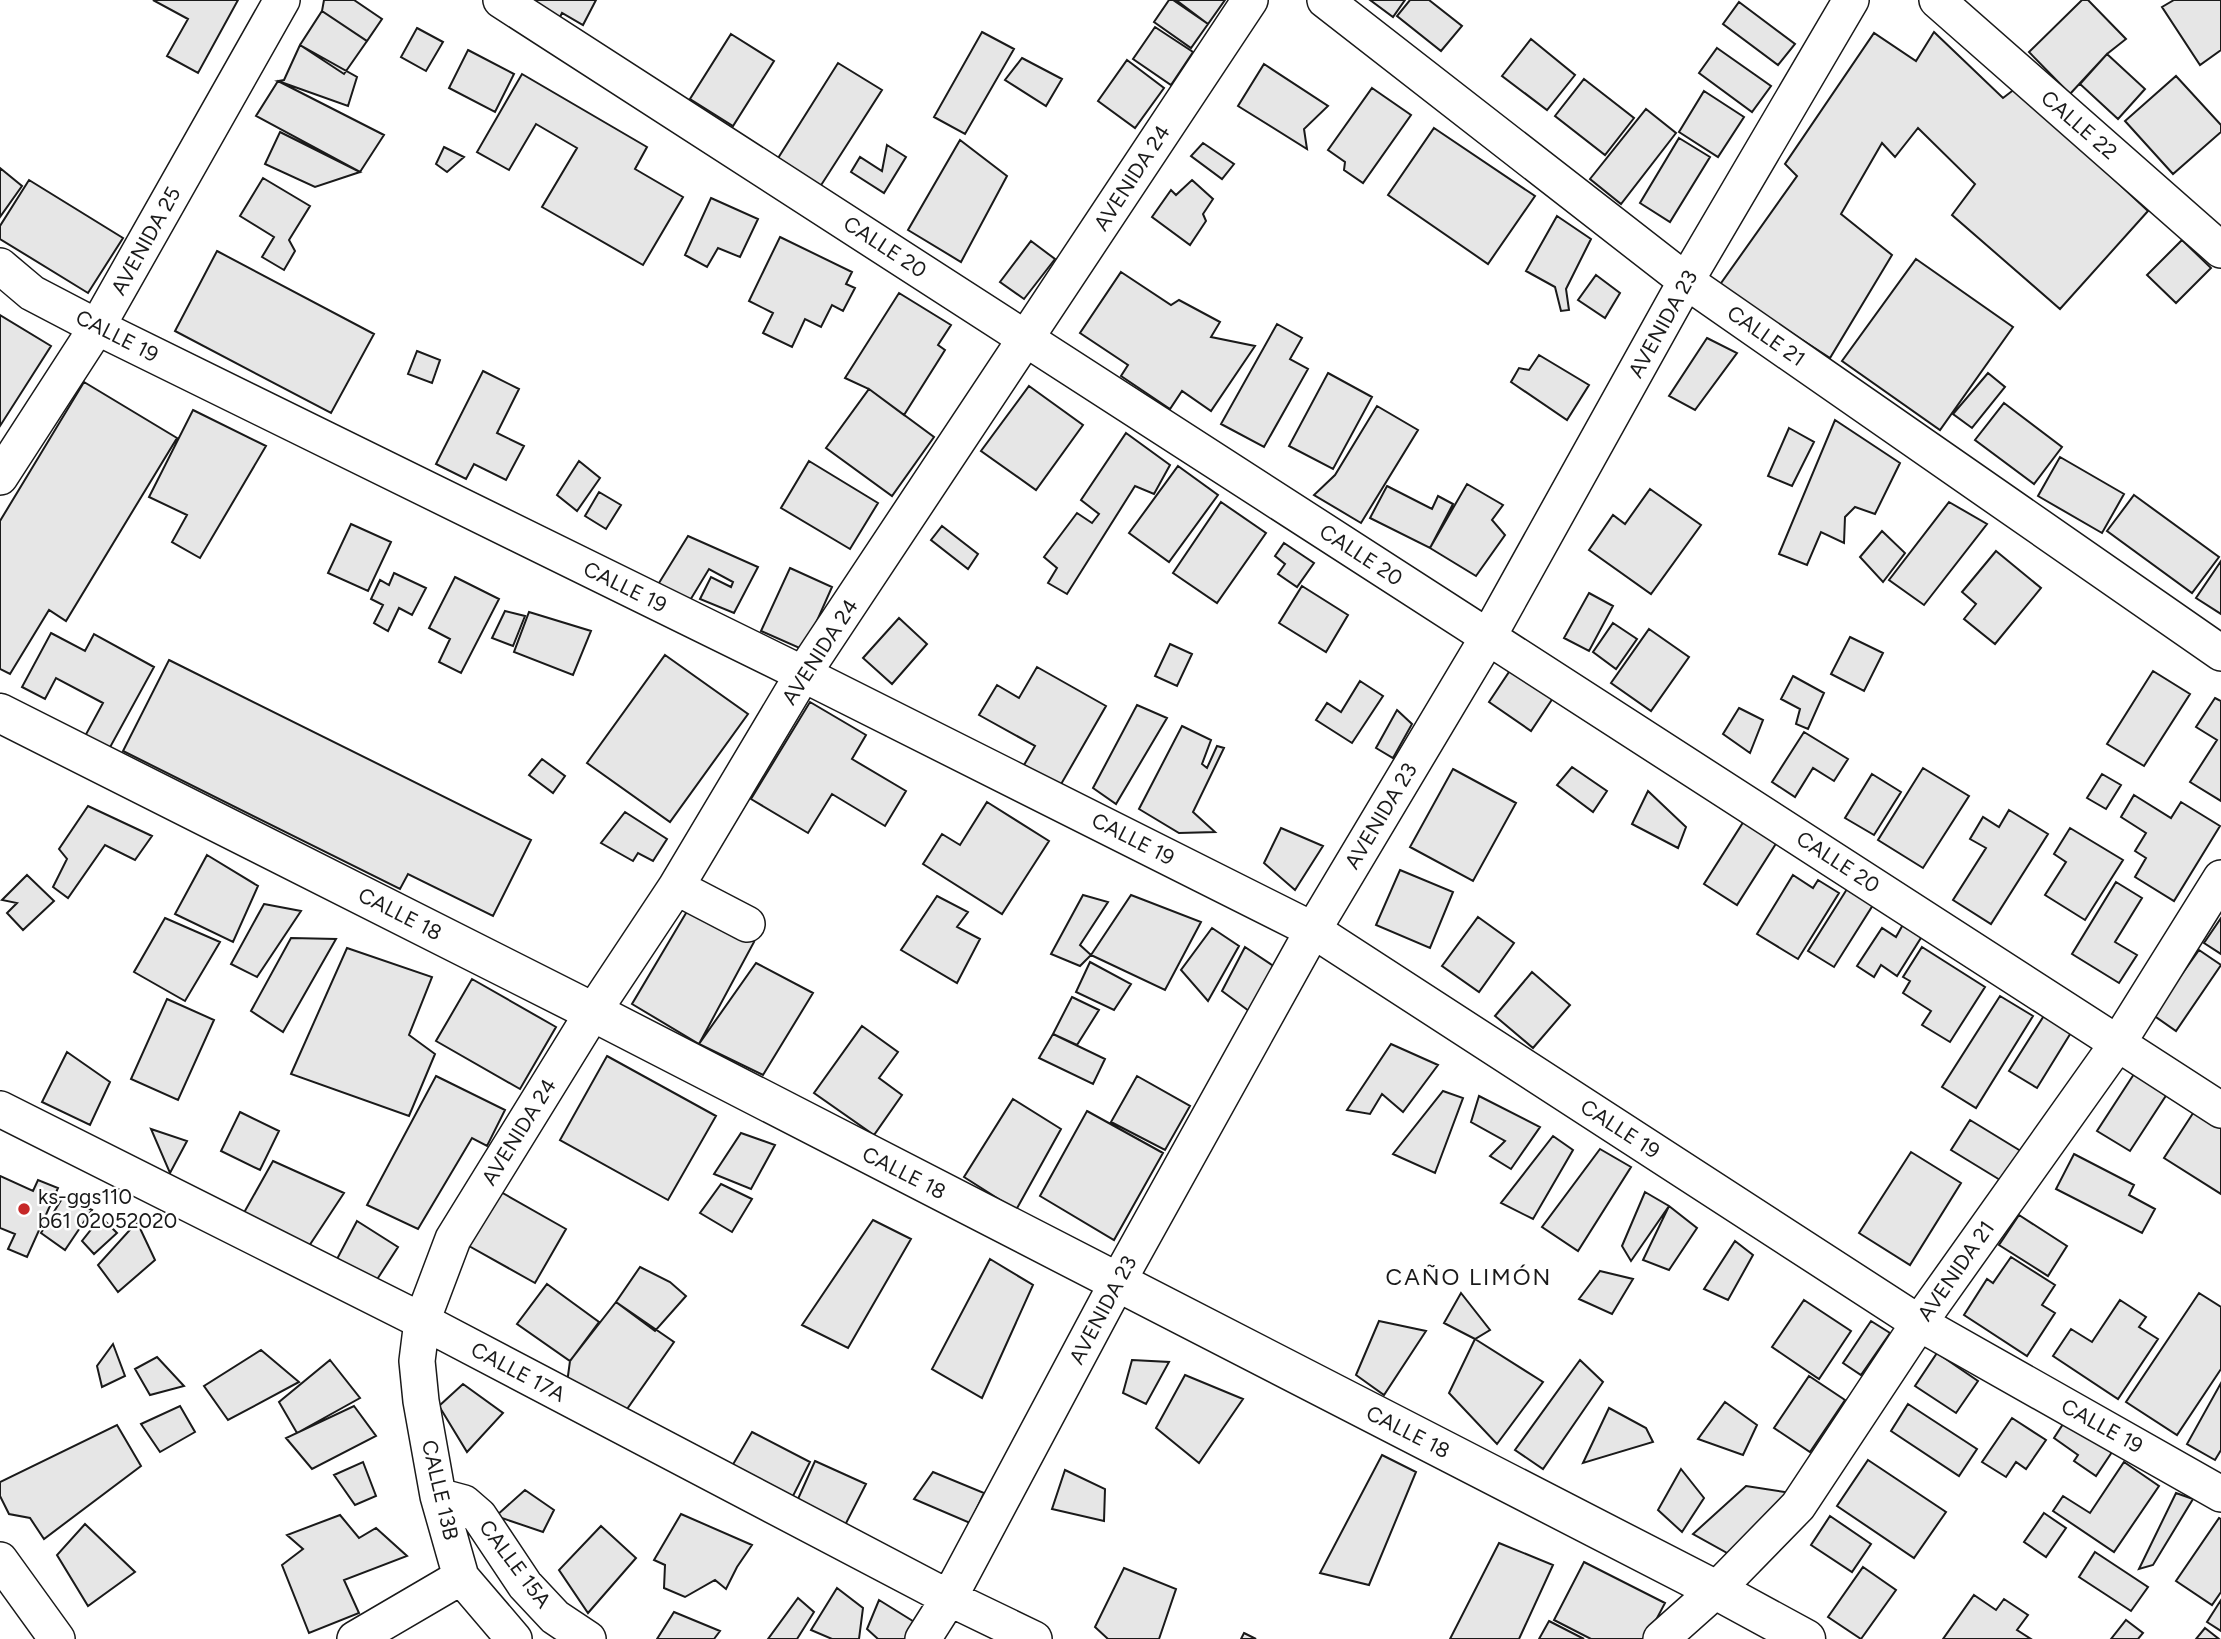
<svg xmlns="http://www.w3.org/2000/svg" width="2221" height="1639" viewBox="0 0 2221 1639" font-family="Figtree,sans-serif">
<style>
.building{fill:#e6e6e6;stroke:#1a1a1a;stroke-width:2}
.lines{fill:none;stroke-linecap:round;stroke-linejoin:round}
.street-casing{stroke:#1a1a1a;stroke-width:38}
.secondary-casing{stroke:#1a1a1a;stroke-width:41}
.street{stroke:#fff;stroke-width:35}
.secondary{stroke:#fff;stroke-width:38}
.poi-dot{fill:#c62828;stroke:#fff;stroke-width:2.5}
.labels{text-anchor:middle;stroke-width:5;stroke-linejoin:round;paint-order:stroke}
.street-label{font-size:21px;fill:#1a1a1a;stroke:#fff}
.poi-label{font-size:21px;fill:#1a1a1a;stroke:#fff;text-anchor:start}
.neighbourhood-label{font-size:23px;letter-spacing:2px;fill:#1a1a1a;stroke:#fff}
</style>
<rect width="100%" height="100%" fill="#fff"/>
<path class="building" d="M153,0H238L198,73L167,56L188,19Z
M324,0H354L382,19L367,41L322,11Z
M520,0H596L583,25L562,13L557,23Z
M1169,0H1173L1208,24L1191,48L1154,22Z
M1176,0H1225L1208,24Z
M1370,0H1405L1393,17Z
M1410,0H1429L1462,26L1441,51L1397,16Z
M2082,0H2088L2126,39L2107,54L2070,94L2029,52Z
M2174,0H2221V50L2200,65L2162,7Z
M1739,2L1795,44L1778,65L1723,24Z
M322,11L367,41L344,74L300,45Z
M1155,27L1193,52L1171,85L1133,59Z
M417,28L443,42L426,71L401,57Z
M982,32L1014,49L965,134L934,117Z
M1934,32L2003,98L2016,88L2148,211L2060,309L1952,215L1975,184L1918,128L1895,157L1882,143L1841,214L1892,255L1830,358L1719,286L1797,176L1785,164L1874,33L1916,61Z
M731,34L774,61L733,126L690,99Z
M1531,39L1575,75L1547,110L1502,76Z
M300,45L357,77L348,106L278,81L284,80Z
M1717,48L1771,86L1752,112L1699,73Z
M468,50L514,74L495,112L449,88Z
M2107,54L2145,89L2118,119L2080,84Z
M1022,58L1062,79L1046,106L1005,80Z
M1127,60L1164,88L1135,128L1098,101Z
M838,63L882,90L818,190L775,163Z
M1264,64L1328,106L1304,129L1307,149L1238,106Z
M522,74L647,147L635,169L683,197L643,265L542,207L577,148L536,124L509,170L477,152Z
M2176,76L2221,125V132L2173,174L2125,121Z
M1584,79L1634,118L1605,155L1555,116Z
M278,81L384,135L360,172L256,116Z
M1372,88L1411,115L1363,183L1344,170L1345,162L1328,150Z
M1704,91L1744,117L1718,157L1679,132Z
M1646,109L1676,133L1621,204L1590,179Z
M1434,128L1535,196L1488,264L1388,195Z
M280,132L360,172L315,187L265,164Z
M1679,138L1710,157L1670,222L1640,203Z
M960,140L1007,176L961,262L908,230Z
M1203,143L1234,164L1222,179L1191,156Z
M887,145L906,157L884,193L851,172L860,157L882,171Z
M444,147L464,157L447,172L436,164Z
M0,168L22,186L0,217Z
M263,178L310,206L289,240L295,251L284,270L262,257L274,237L240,216Z
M29,180L123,238L88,293L0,239V226Z
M1192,180L1213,199L1203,214L1206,221L1190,245L1152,217L1171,190L1176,195Z
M711,198L758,219L740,257L718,248L707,267L685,255Z
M1557,216L1591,239L1566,289L1569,310L1561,311L1555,287L1526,271Z
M780,237L852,272L846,284L855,288L843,311L832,305L821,327L805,319L792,347L763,333L773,313L749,301Z
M2182,240L2211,268L2176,303L2147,275Z
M1031,241L1055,259L1024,299L1000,282Z
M217,251L374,334L331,413L175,331Z
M1916,259L2013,327L1940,430L1842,361Z
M1121,272L1171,305L1179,300L1220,322L1211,337L1255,346L1211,411L1182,391L1170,409L1121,376L1128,365L1080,333Z
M1596,275L1620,293L1605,318L1578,300Z
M899,293L951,325L938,345L945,350L904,415L869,389L845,378Z
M0,315L51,346L0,426Z
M1277,324L1302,338L1290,359L1308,369L1264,447L1221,424Z
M1707,338L1737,353L1695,410L1669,396Z
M417,351L440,360L432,383L408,374Z
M1539,355L1589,385L1567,420L1511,382L1519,368L1529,370Z
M483,371L519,389L497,433L524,446L506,480L474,464L466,479L436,464Z
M1328,373L1372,397L1333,469L1289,446Z
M1988,373L2005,387L1972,428L1953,414Z
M84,382L177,438L66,621L49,610L10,674L0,669V521Z
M1029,386L1083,425L1036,490L981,451Z
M869,389L934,437L892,496L826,448Z
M2004,403L2062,447L2034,484L1975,440Z
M1377,406L1418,430L1361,523L1314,495L1335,475Z
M193,410L266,446L200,558L172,542L187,515L149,497Z
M1835,420L1900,463L1875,514L1855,507L1845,517L1844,543L1821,532L1807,565L1779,554Z
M1789,428L1814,442L1792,486L1768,476Z
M1126,433L1170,465L1154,494L1135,486L1067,594L1048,583L1057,568L1044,557L1077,513L1092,523L1099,514L1081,500Z
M2060,457L2124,494L2102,533L2038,496Z
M579,461L600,478L577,511L557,495Z
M809,461L878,503L850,549L781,508Z
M1178,466L1218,495L1169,562L1129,533Z
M1467,484L1503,505L1492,520L1505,535L1476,576L1430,548Z
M1387,486L1432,509L1438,496L1453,504L1430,548L1370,518Z
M1650,489L1701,525L1651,594L1589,550L1613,515L1625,524Z
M599,492L621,505L606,529L585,516Z
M2134,495L2219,557L2192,593L2107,531Z
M1221,502L1266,533L1217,603L1173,573Z
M1949,502L1987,524L1924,605L1889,580Z
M351,524L391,542L368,591L328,573Z
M942,526L978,554L968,569L931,540Z
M1882,531L1905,553L1883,582L1860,557Z
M688,536L758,567L734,613L700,599L711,577L731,587L733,582L709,569L686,607L654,591Z
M1284,543L1314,563L1297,587L1278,574L1285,564L1275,556Z
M1996,551L2041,588L1995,644L1964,619L1976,604L1962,592Z
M2221,561V614L2196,598Z
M790,568L832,587L804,650L761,631Z
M394,573L426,588L412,615L399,608L388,631L374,623L383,605L371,599L380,580L389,585Z
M455,577L499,599L461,673L439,662L450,639L429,628Z
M1302,586L1348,615L1326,652L1279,623Z
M1589,593L1613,606L1589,651L1564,638Z
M505,611L525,616L513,646L492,638Z
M529,612L591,631L573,675L514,652Z
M899,618L927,644L892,684L863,658Z
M1613,623L1637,639L1616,669L1593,652Z
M1649,629L1689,657L1651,711L1611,683Z
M51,633L85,651L94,634L154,667L108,751L84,738L103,703L56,678L45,699L22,687Z
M1850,637L1883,653L1864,691L1831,674Z
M1170,644L1192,654L1177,686L1155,676Z
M665,655L748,714L670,822L587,763Z
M169,660L531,840L493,916L408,874L400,889L123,751Z
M1037,667L1106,706L1060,786L1024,765L1035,746L979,715L997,685L1019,698Z
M1511,669L1553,698L1531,731L1489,702Z
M2153,671L2190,694L2144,766L2107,744Z
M1793,676L1824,693L1808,729L1796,724L1800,709L1781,699Z
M1360,681L1383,696L1352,743L1316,720L1327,703L1341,712Z
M2215,698L2221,701V801L2190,782L2217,740L2196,727Z
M810,702L866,735L852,759L906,791L885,826L832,794L808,833L751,799Z
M1137,705L1167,718L1116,804L1093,788Z
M1739,708L1763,720L1750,753L1723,734Z
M1397,710L1412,724L1393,758L1376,748Z
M1182,726L1211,740L1202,764L1207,768L1217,746L1224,748L1193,812L1215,832L1179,833L1139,809Z
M1804,732L1848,759L1834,781L1813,768L1795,797L1772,782Z
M542,759L565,776L553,793L529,775Z
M1572,767L1607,791L1593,812L1557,785Z
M1923,768L1969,796L1923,868L1878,840Z
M1453,769L1516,803L1473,881L1410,847Z
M1872,774L1901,792L1874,835L1845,818Z
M2102,774L2121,785L2106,809L2087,798Z
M1648,791L1686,827L1678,848L1632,824Z
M2134,795L2171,818L2181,802L2220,826L2174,901L2135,877L2146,858L2135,851L2146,833L2121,817Z
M987,802L1049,841L1002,914L923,864L942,834L960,845Z
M88,806L152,836L135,860L105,845L68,898L53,887L67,859L59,849Z
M2009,810L2048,834L1991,924L1953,900L1986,848L1970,839L1983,817L1999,827Z
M625,812L667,839L653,861L638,853L633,861L601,843Z
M1744,821L1777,842L1737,905L1704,884Z
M1281,828L1323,846L1295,890L1264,863Z
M2070,828L2123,860L2085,920L2045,895L2066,862L2054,854Z
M207,855L258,886L233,942L175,914Z
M1400,870L1453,892L1430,948L1376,925Z
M27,875L54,901L23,930L7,913L17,903L2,900Z
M1793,875L1813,888L1818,880L1839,893L1798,959L1757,934Z
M2116,882L2142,898L2115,942L2137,955L2119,983L2072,954Z
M1847,889L1873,905L1834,967L1808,951Z
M1083,895L1108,902L1080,945L1091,955L1080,966L1051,954Z
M1131,895L1201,922L1165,990L1091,955Z
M937,896L968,912L957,927L980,939L957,983L901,950Z
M264,904L301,911L257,977L231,964Z
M689,908L754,942L699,1044L632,1004Z
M1478,917L1514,943L1479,992L1442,966Z
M165,918L220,942L185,1001L134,972Z
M2221,918V954L2204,943Z
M1905,921L1924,933L1897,976L1881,965L1874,977L1857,966L1882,928L1896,937Z
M1212,928L1239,946L1208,1001L1181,970Z
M291,938L336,939L283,1032L251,1011Z
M1245,947L1275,967L1253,1014L1222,991Z
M1922,947L1985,987L1950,1042L1922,1025L1931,1011L1903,993L1910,981L1903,977Z
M347,948L432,977L409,1035L435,1054L409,1116L291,1074Z
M2199,950L2221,965L2176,1031L2153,1015Z
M1090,962L1131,984L1114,1010L1076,992Z
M756,963L813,993L763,1075L699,1044Z
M1532,972L1570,1005L1533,1048L1495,1016Z
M472,979L556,1027L520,1089L436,1041Z
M2000,996L2033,1016L1976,1108L1942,1087Z
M1072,997L1099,1010L1077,1045L1053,1034Z
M167,999L214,1020L178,1100L131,1079Z
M2045,1014L2072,1031L2037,1088L2009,1071Z
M862,1026L898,1052L879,1078L902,1095L874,1135L814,1093Z
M1053,1034L1105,1059L1093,1084L1039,1058Z
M1391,1044L1438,1065L1403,1112L1382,1094L1370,1114L1347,1110Z
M67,1052L110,1082L90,1125L42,1102Z
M607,1056L716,1116L668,1200L560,1140Z
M2134,1074L2167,1094L2130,1151L2097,1131Z
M436,1076L505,1110L487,1146L472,1138L418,1229L367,1205Z
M1137,1076L1190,1106L1165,1150L1111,1122Z
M1443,1091L1463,1098L1435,1173L1393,1154Z
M1479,1096L1540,1127L1511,1169L1490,1156L1505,1141L1471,1122Z
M1013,1099L1061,1129L1016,1210L964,1177Z
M2197,1107L2221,1122V1194L2164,1158Z
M1087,1111L1163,1153L1114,1240L1040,1196Z
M240,1112L279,1131L260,1170L221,1151Z
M1970,1120L2024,1153L2005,1183L1951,1150Z
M151,1129L187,1141L170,1173Z
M741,1133L775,1145L751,1189L714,1174Z
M1553,1136L1573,1150L1533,1219L1501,1203Z
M1600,1149L1631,1167L1578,1251L1542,1227Z
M1911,1152L1961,1183L1910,1265L1859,1233Z
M2074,1154L2134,1185L2129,1195L2155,1209L2142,1233L2056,1189Z
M273,1161L344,1193L309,1246L241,1218Z
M0,1176L33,1191L38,1180L58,1188L27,1257L8,1249L15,1234L0,1228Z
M721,1184L752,1199L732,1232L700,1213Z
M492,1187L566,1229L535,1283L460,1241Z
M1645,1192L1669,1206L1631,1261L1622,1246Z
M63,1197L92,1210L65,1250L41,1233Z
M1669,1206L1697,1228L1669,1270L1643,1260Z
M2019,1215L2067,1246L2048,1276L1999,1245Z
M101,1217L117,1233L94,1254L82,1241Z
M873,1220L911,1239L848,1348L802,1325Z
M357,1221L398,1247L376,1281L337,1259Z
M137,1222L155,1260L118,1292L98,1265Z
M1735,1241L1753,1255L1728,1300L1704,1289Z
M2011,1257L2055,1285L2042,1305L2055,1313L2027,1356L1964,1315L1987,1279L1993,1283Z
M990,1259L1033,1285L982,1398L932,1369Z
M640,1267L670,1282L686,1296L655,1331L616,1302Z
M1600,1271L1633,1279L1612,1314L1579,1299Z
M547,1284L599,1322L570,1361L517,1324Z
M1461,1293L1490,1330L1475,1339L1444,1323Z
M2199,1293L2221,1307V1369L2177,1435L2126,1402Z
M1804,1300L1851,1331L1819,1379L1772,1347Z
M2120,1300L2146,1317L2139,1327L2158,1339L2118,1399L2053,1356L2071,1329L2092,1342Z
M616,1302L674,1342L620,1419L567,1383L570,1361Z
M1379,1321L1426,1331L1384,1395L1356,1375Z
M1871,1321L1890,1333L1861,1375L1843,1363Z
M1475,1339L1543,1382L1497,1444L1449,1393Z
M113,1344L125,1376L102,1387L97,1366Z
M261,1350L299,1382L228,1420L204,1386Z
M1937,1353L1978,1381L1956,1413L1915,1386Z
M157,1357L184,1386L150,1395L135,1369Z
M330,1360L360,1398L297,1433L279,1402Z
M1132,1360L1169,1362L1146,1404L1123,1393Z
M1580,1360L1603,1382L1543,1469L1515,1450Z
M1185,1375L1243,1399L1199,1463L1156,1428Z
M1809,1376L1845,1400L1810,1452L1774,1428Z
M2221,1383V1450L2215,1460L2187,1444Z
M463,1384L503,1413L467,1452L439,1406Z
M1725,1402L1757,1425L1743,1455L1698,1439Z
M1908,1404L1977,1449L1959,1476L1891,1431Z
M180,1406L195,1432L160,1452L141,1424Z
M354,1406L376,1436L312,1469L286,1438Z
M1609,1408L1646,1428L1653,1442L1583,1463Z
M2012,1418L2046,1440L2026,1469L2016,1462L2006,1477L1982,1462Z
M2067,1418L2114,1449L2096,1476L2074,1461L2078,1455L2054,1438Z
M117,1425L141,1466L44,1539L30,1518L9,1514L0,1496V1482Z
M752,1432L810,1462L787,1508L725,1478Z
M1382,1455L1416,1472L1369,1585L1320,1573Z
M1868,1460L1946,1512L1914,1558L1837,1506Z
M815,1461L866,1484L841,1533L793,1510Z
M363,1462L376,1496L355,1505L334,1475Z
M2124,1462L2159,1486L2114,1552L2053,1511L2063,1496L2090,1513Z
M1681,1469L1704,1498L1682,1532L1658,1510Z
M1065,1470L1105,1489L1104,1521L1052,1509Z
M933,1472L984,1493L970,1523L914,1499Z
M1746,1486L1791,1493L1738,1559L1693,1534Z
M525,1490L554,1510L543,1532L496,1516Z
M2176,1493L2193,1499L2153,1565L2139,1569Z
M2044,1513L2066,1528L2046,1557L2024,1542Z
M681,1514L752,1545L737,1567L726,1589L715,1580L685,1597L664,1588L665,1565L654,1560Z
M340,1515L359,1538L376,1528L407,1556L344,1580L359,1613L309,1633L282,1565L303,1549L287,1535Z
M1830,1516L1871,1544L1852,1572L1811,1545Z
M2219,1518L2221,1519V1592L2212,1605L2176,1581Z
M85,1524L135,1572L88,1606L57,1555Z
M601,1526L636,1558L588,1613L559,1570Z
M1499,1543L1553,1565L1519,1639H1450Z
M2095,1552L2148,1587L2131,1611L2079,1577Z
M1584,1562L1665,1603L1646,1639H1591L1554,1620Z
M1863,1567L1896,1590L1861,1639L1828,1617Z
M1124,1568L1176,1589L1159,1639H1108L1095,1627Z
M837,1588L863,1608L859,1639H832L811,1630Z
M1974,1595L1996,1610L2004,1599L2028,1615L2017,1630L2031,1639H1943Z
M798,1598L814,1612L797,1639H768Z
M879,1600L916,1623L906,1639H878L867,1629Z
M2221,1600V1631L2207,1622Z
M674,1612L720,1631L714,1639H657Z
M2126,1620L2143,1633L2138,1639H2111Z
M1549,1621L1584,1639H1539Z
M2205,1628L2219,1639H2196Z
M1244,1633L1256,1639H1241Z"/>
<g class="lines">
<defs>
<path id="street" d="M501,0L2221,1110
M1325,0L1686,281L2221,653
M1937,0L2221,250
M0,266L32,293L97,327L803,674L1313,930L1919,1323L2221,1494
M0,477L97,327L282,0
M676,887L747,924
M0,1109L422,1321L949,1598L1034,1639
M438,1496L464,1503L479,1516L525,1585L555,1617L588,1639
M0,1560L57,1639
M355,1639L461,1577
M514,1639L461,1577L438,1496L421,1401L417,1361L422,1321L453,1239L593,1012L676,887L803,674L1250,0
M923,1639L949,1598L1117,1283L1313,930L1488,637L1686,281L1851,0
M1661,1639L1716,1590L1798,1506L1919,1323L2118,1043L2221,878"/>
<path id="secondary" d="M0,713L593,1012L1716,1590L1806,1639"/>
</defs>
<use href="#street" class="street-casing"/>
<use href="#secondary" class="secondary-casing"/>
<use href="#street" class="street"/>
<use href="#secondary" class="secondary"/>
</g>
<circle class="poi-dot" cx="24" cy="1209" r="7"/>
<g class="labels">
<g class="street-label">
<text transform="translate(2079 125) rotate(41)" y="7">CALLE 22</text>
<text transform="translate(1132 178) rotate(-57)" y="7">AVENIDA 24</text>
<text transform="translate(146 241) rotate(-61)" y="7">AVENIDA 25</text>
<text transform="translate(885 247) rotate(33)" y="7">CALLE 20</text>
<text transform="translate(1663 324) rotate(-61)" y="7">AVENIDA 23</text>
<text transform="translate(117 336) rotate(27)" y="7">CALLE 19</text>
<text transform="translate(1766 336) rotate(35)" y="7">CALLE 21</text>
<text transform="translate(1361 555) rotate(33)" y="7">CALLE 20</text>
<text transform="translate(625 587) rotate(26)" y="7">CALLE 19</text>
<text transform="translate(820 652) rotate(-57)" y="7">AVENIDA 24</text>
<text transform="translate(1381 816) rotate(-59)" y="7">AVENIDA 23</text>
<text transform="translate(1133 839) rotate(27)" y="7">CALLE 19</text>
<text transform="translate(1838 862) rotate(33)" y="7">CALLE 20</text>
<text transform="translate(400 914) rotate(27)" y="7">CALLE 18</text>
<text transform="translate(1620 1129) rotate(33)" y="7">CALLE 19</text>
<text transform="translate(519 1132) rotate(-58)" y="7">AVENIDA 24</text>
<text transform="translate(904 1173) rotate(27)" y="7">CALLE 18</text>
<text transform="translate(1956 1271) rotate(-55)" y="7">AVENIDA 21</text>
<text transform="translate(1103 1310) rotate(-62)" y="7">AVENIDA 23</text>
<text transform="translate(518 1372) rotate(28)" y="7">CALLE 17A</text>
<text transform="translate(2102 1426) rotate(29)" y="7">CALLE 19</text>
<text transform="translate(1408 1432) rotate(27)" y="7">CALLE 18</text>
<text transform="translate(440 1490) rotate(77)" y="7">CALLE 13B</text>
<text transform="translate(515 1564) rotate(53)" y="7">CALLE 15A</text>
</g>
<g class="poi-label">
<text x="38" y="1204">ks-ggs110<tspan x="38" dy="24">b61 02052020</tspan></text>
</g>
<g class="neighbourhood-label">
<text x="1469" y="1285">CAÑO LIMÓN</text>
</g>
</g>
</svg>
